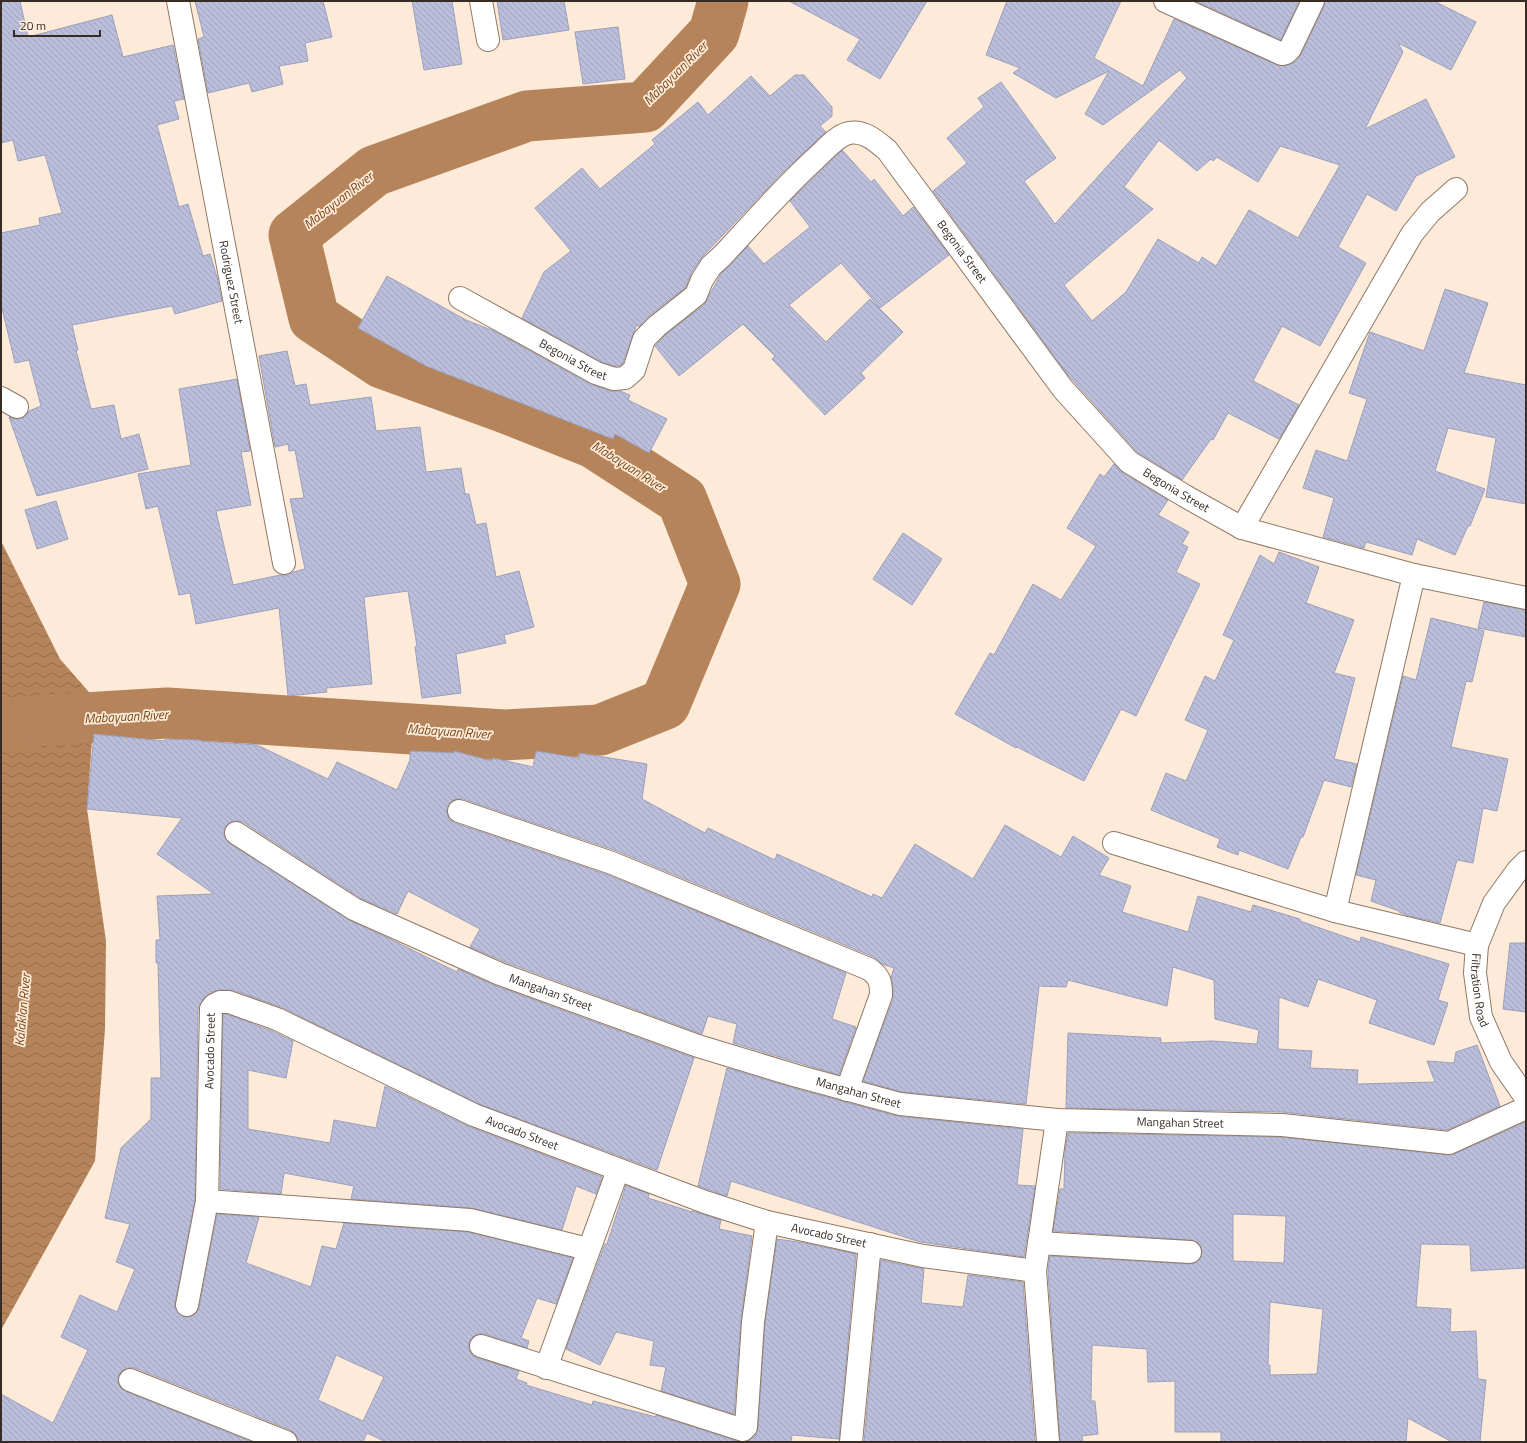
<svg xmlns="http://www.w3.org/2000/svg" width="1527" height="1443" viewBox="0 0 1527 1443" font-family="'Titillium Web',sans-serif">
<style>
.water{fill:url(#water-waves)}
.lines{fill:none;stroke-linecap:round;stroke-linejoin:round}
.river{stroke:#b5845a;stroke-width:51}
.building{fill:url(#building-back-hatch);stroke:#9ca0bb;fill-rule:evenodd}
.street-casing{stroke:#8f7865;stroke-width:24}
.secondary-casing{stroke:#8f7865;stroke-width:24}
.street{stroke:#fff;stroke-width:22}
.secondary{stroke:#fff;stroke-width:22}
.labels{text-anchor:middle;stroke-width:3.5;stroke-linejoin:round;paint-order:stroke}
.street-label{font-size:12px;fill:#362c24;stroke:#feead9}
.water-label{font-size:13px;font-style:italic;fill:#784717;stroke:#feead9}
</style>
<defs>
<pattern id="water-waves" width="16" height="10" patternUnits="userSpaceOnUse"><rect width="16" height="10" fill="#b5845a"/><path d="M0 5q4-4 8 0t8 0" fill="none" stroke="#946c4a"/></pattern>
<pattern id="building-back-hatch" width="6" height="6" patternUnits="userSpaceOnUse"><rect width="6" height="6" fill="#babeda"/><path d="M-1 5l2 2M0 0l6 6M5-1l2 2" fill="none" stroke="#a0a3bb"/></pattern>
</defs>
<rect width="100%" height="100%" fill="#feead9"/>
<path class="water" d="M1,541L60,659L95,699L87,809L106,941L105,1029L95,1161L1,1330Z"/>
<g class="lines">
<path class="river" d="M1,723L167,713L504,735L600,730L665,704L715,584L682,500L594,443L506,408L382,363L314,318L294,235L374,171L527,116L645,107L714,33L723,1"/>
</g>
<path class="building" d="M1,1H20L28,37L112,15L123,57L173,45L184,99L174,101L179,119L157,125L179,207L188,204L203,256L210,254L217,277L222,301L175,314L172,306L72,325L78,350H76L91,409L114,405L121,439L139,434L148,469L37,496L9,417L17,419L23,418L29,411L41,406L29,360L15,363L1,304V233L40,225L39,218L62,213L45,155L18,161L13,140L1,143Z
M195,1H323L332,37L305,43L308,61L279,66L283,84L252,92L249,83L208,93L198,39L204,37Z
M412,1H452L462,64L424,70Z
M497,1H564L569,30L503,40Z
M789,1H927L880,79L847,60L860,39Z
M1007,1H1121L1094,58L1143,86L1174,19L1277,65L1285,66L1295,62L1301,55L1324,6L1325,1H1434L1476,22L1451,70L1398,43L1403,52L1365,129L1426,99L1455,157L1416,176L1396,211L1367,194L1338,247L1366,263L1320,346L1282,326L1253,381L1299,405L1279,439L1228,413L1213,440L1211,439L1182,480L1137,452L1068,375L933,191L967,163L947,138L984,107L978,98L1001,82L1056,158L1024,181L1055,224L1187,78L1180,70L1103,125L1085,114L1109,71L1056,98L1013,73L1020,68L986,55ZM1159,140L1197,171L1211,159L1213,161L1217,157L1258,182L1280,146L1340,165L1298,238L1249,210L1216,266L1202,257L1199,263L1158,239L1126,292L1092,321L1064,285L1153,209L1124,187Z
M1195,1H1299L1281,40Z
M618,27L625,79L583,84L575,32Z
M795,75H804L832,107V116L820,126L826,132L782,173L702,257L691,273L686,287L649,316L639,327L637,324L623,363L620,366H615L601,362L522,318L544,272L571,251L535,208L582,168L600,189L655,144L652,140L698,102L708,115L751,76L770,96Z
M842,150L871,182L874,179L903,216L913,207L949,255L880,308L841,263L789,305L826,342L870,299L903,332L861,373L865,378L825,415L772,359L775,356L743,324L679,376L655,346L665,335L704,305L721,274L748,246L764,264L810,227L790,201Z
M387,276L466,320L494,331L590,384L610,391H620L630,395L628,400L667,419L649,453L615,434L613,439L426,366L358,328Z
M1445,289L1488,303L1464,373L1526,385V504L1486,497L1496,438L1448,428L1435,471L1485,489L1470,526H1468L1455,555L1417,539L1412,555L1366,542L1364,548L1323,537L1334,498L1303,488L1316,450L1347,461L1367,399L1349,393L1370,332L1424,351Z
M287,351L295,386L306,384L310,405L371,397L376,431L420,427L426,472L461,468L465,494H469L476,525L486,523L496,577L519,571L534,627L504,635L506,643L456,654L461,693L422,698L415,647L417,646L408,591L364,597L372,684L326,688L327,692L288,696L279,608L196,624L190,593L179,595L158,506L146,509L138,474L191,465L179,389L237,379L250,451L241,452L251,505L216,511L233,585L280,575H287L293,572L305,569L290,499L304,498L295,450L289,451L288,444L275,447L259,356Z
M1114,464L1123,473L1168,500L1158,515L1189,532L1182,544L1188,547L1176,572L1200,584L1136,716L1121,709L1084,781L1017,747L1016,748L955,714L990,653L994,655L1033,584L1061,600L1096,546L1067,528L1100,474L1104,477Z
M56,501L68,539L37,549L25,510Z
M903,533L942,559L912,605L873,579Z
M1279,552L1319,567L1306,603L1354,620L1334,673L1355,678L1334,759L1357,764L1351,787L1324,780L1303,837H1301L1288,869L1239,850L1238,855L1217,847L1220,839L1151,810L1166,773L1186,781L1208,730L1185,720L1205,676L1215,681L1234,640L1223,635L1260,555L1274,564Z
M1484,602L1526,610V637L1478,628Z
M1431,618L1484,631L1472,682L1466,681L1451,747L1508,759L1497,811L1483,808L1473,863L1457,860L1440,923L1406,915L1399,912V911L1371,901L1376,880L1356,875L1403,676L1416,680Z
M94,734L165,741V739L200,740V741L257,745L328,779L337,762L397,790L410,760V751L454,753V751L492,761L493,758L533,767L536,751L579,758V753L647,764L642,799L705,833L708,828L775,860L777,854L872,897L873,894L882,898L915,844L973,879L1005,825L1061,857L1073,836L1109,858L1099,875L1131,886L1122,912L1188,932L1198,896L1251,912L1253,905L1300,919V921L1360,942L1361,937L1449,964L1438,1000L1448,1003L1434,1045L1369,1023L1377,1000L1318,979L1308,1007L1279,997L1278,1049L1312,1051L1310,1068L1358,1070L1357,1084L1435,1082L1427,1061L1454,1063L1456,1052L1477,1045L1500,1106L1447,1130L1282,1112L1066,1108L1068,1033L1161,1038V1043L1212,1041L1257,1044L1259,1030L1215,1019L1214,980L1173,967L1167,1006L1068,980L1066,987L1039,986L1026,1104L902,1092L863,1081L893,999V986L891,977L894,968L882,964L874,957L617,851L463,799H457L451,801L447,807V813L449,819L455,823L608,875L846,973L832,1019L856,1027L839,1075L733,1043L737,1024L708,1016L702,1034L505,962L470,947L480,929L408,891L397,914L360,898L243,822L237,821L231,822L226,826L224,832L225,838L229,843L349,920L390,939L457,972L458,969L496,986L694,1058L657,1170L479,1104L281,1007L233,990H220L214,991L204,998L198,1009L195,1200L175,1303V1309L179,1314L184,1317H191L196,1313L199,1308L217,1214L259,1217L246,1263L311,1287L322,1246L336,1249L344,1223L468,1232L573,1258L556,1304L537,1298L521,1338L529,1341L527,1348L485,1334H479L473,1337L469,1342V1348L472,1355L477,1358L519,1371L516,1379L527,1383L526,1385L592,1405L593,1401L656,1417V1415L740,1442H386L367,1433L363,1442H298L296,1435L291,1430L135,1368H129L123,1370L118,1376V1382L120,1387L125,1391L252,1442H1V1394L53,1423L88,1350L61,1337L80,1295L117,1312L135,1269L116,1262L130,1224L105,1218L121,1148L151,1119V1078H161L158,963H156V940H160L157,896L214,894L157,854L182,818L87,809ZM336,1355L384,1377L363,1421L318,1400Z
M1510,943H1526V1012L1503,1009Z
M223,1014H227L272,1031L293,1041L286,1078L248,1070V1129L330,1143L334,1120L376,1128L385,1086L470,1127L602,1177L596,1194L576,1186L562,1230L471,1208L351,1199L354,1186L284,1173L281,1194L220,1189Z
M727,1068L794,1088L897,1116L1023,1129L1017,1185L1035,1186L1024,1257L920,1242L731,1181L727,1196L698,1186Z
M1526,1122V1268L1471,1271L1470,1245L1421,1244L1416,1307L1451,1309L1450,1332L1476,1331L1478,1379L1486,1380L1480,1442H1452L1408,1418L1406,1442H1221V1432H1175V1381L1148,1382L1147,1349L1092,1345L1091,1401H1095L1098,1434L1082,1436L1083,1442H1060L1048,1271L1050,1256L1189,1264L1195,1263L1200,1259L1202,1252L1201,1246L1197,1242L1191,1240L1053,1231L1060,1189H1064L1065,1151L1068,1133L1281,1137L1448,1155L1454,1154ZM1233,1214L1286,1216L1284,1263L1233,1261ZM1270,1302L1323,1309L1317,1374L1270,1375V1365H1268Z
M626,1185L649,1194L648,1198L692,1212V1211L721,1220L719,1229L752,1236L741,1320L734,1414L661,1391L666,1367L650,1365L654,1341L616,1332L600,1365L566,1349L605,1244H607Z
M777,1239L805,1243L856,1254L839,1439L792,1435L791,1442H746L755,1436L758,1428L765,1323Z
M881,1260L924,1269L921,1303L963,1307L968,1275L1023,1282L1035,1442H864Z"/>
<g class="lines">
<defs>
<g id="street">
<path id="s1" d="M178,1L284,563"/>
<path d="M481,1L488,40"/>
<path d="M1165,1L1282,54L1286,53L1290,49L1313,1"/>
<path id="s2" d="M460,298L596,373L614,379L625,378L634,370L644,339L657,326L696,295L702,280L711,266L722,256C753,223 782,189 815,159C825,150 836,136 849,133C864,130 876,141 887,150L1063,389L1129,462L1185,496L1242,528L1414,575L1526,598"/>
<path d="M1,398L17,407"/>
<path d="M1242,528L1412,234L1430,212L1456,189"/>
<path d="M459,811L612,863L869,969C880,977 881,982 881,995L847,1090"/>
<path id="s3" d="M236,833L354,909L500,974L698,1046L797,1076L900,1104L1057,1120L1282,1125L1449,1143L1526,1108"/>
<path d="M1114,843L1335,911L1477,945"/>
<path d="M1335,911L1414,575"/>
<path d="M207,1201L470,1220L588,1249"/>
<path d="M1039,1243L1190,1252"/>
<path id="s4" d="M187,1305L207,1201L211,1009L214,1005L220,1002H229L277,1019L474,1115L705,1202L767,1222L923,1256L1035,1271"/>
<path d="M481,1346L743,1430L746,1427L753,1322L767,1222"/>
<path d="M546,1368L618,1170"/>
<path d="M130,1380L286,1442"/>
<path d="M851,1442L870,1244"/>
<path d="M1048,1442L1035,1271L1057,1120"/>
</g>
<g id="secondary">
<path id="s5" d="M1526,862L1518,870L1494,903L1477,945L1475,973L1481,1017L1501,1062L1526,1098"/>
</g>
</defs>
<use href="#street" class="street-casing"/>
<use href="#secondary" class="secondary-casing"/>
<use href="#street" class="street"/>
<use href="#secondary" class="secondary"/>
</g>
<g class="labels">
<g class="street-label">
<text dy="4" stroke="none"><textPath href="#s2" startOffset="693">Begonia Street</textPath></text>
<text dy="4" stroke="none"><textPath href="#s1" startOffset="286">Rodriguez Street</textPath></text>
<text dy="4" stroke="none"><textPath href="#s2" startOffset="129">Begonia Street</textPath></text>
<text dy="4" stroke="none"><textPath href="#s2" startOffset="1017">Begonia Street</textPath></text>
<text dy="4" stroke="none"><textPath href="#s5" startOffset="143">Filtration Road</textPath></text>
<text dy="4" stroke="none"><textPath href="#s3" startOffset="354">Mangahan Street</textPath></text>
<text dy="4" stroke="none"><textPath href="#s4" startOffset="256">Avocado Street</textPath></text>
<text dy="4" stroke="none"><textPath href="#s3" startOffset="678">Mangahan Street</textPath></text>
<text dy="4" stroke="none"><textPath href="#s3" startOffset="1002">Mangahan Street</textPath></text>
<text dy="4" stroke="none"><textPath href="#s4" startOffset="640">Avocado Street</textPath></text>
<text dy="4" stroke="none"><textPath href="#s4" startOffset="964">Avocado Street</textPath></text>
</g>
<g class="water-label">
<text transform="translate(675 73) rotate(-45)" y="5">Mabayuan River</text>
<text transform="translate(338 200) rotate(-38)" y="5">Mabayuan River</text>
<text transform="translate(629 466) rotate(32)" y="5">Mabayuan River</text>
<text transform="translate(126 716) rotate(-3)" y="5">Mabayuan River</text>
<text transform="translate(449 731) rotate(4)" y="5">Mabayuan River</text>
<text transform="translate(22 1010) rotate(-85)" y="5">Kalaklan River</text>
</g>
</g>
<rect width="1527" height="1443" fill="none" stroke="#362c24" stroke-width="4"/>
<path d="M14 30v6h86v-6" fill="none" stroke="#362c24" stroke-width="2"/>
<text x="20" y="30" font-size="12" fill="#362c24" stroke="#feead9" stroke-width="3" paint-order="stroke">20 m</text>
</svg>
